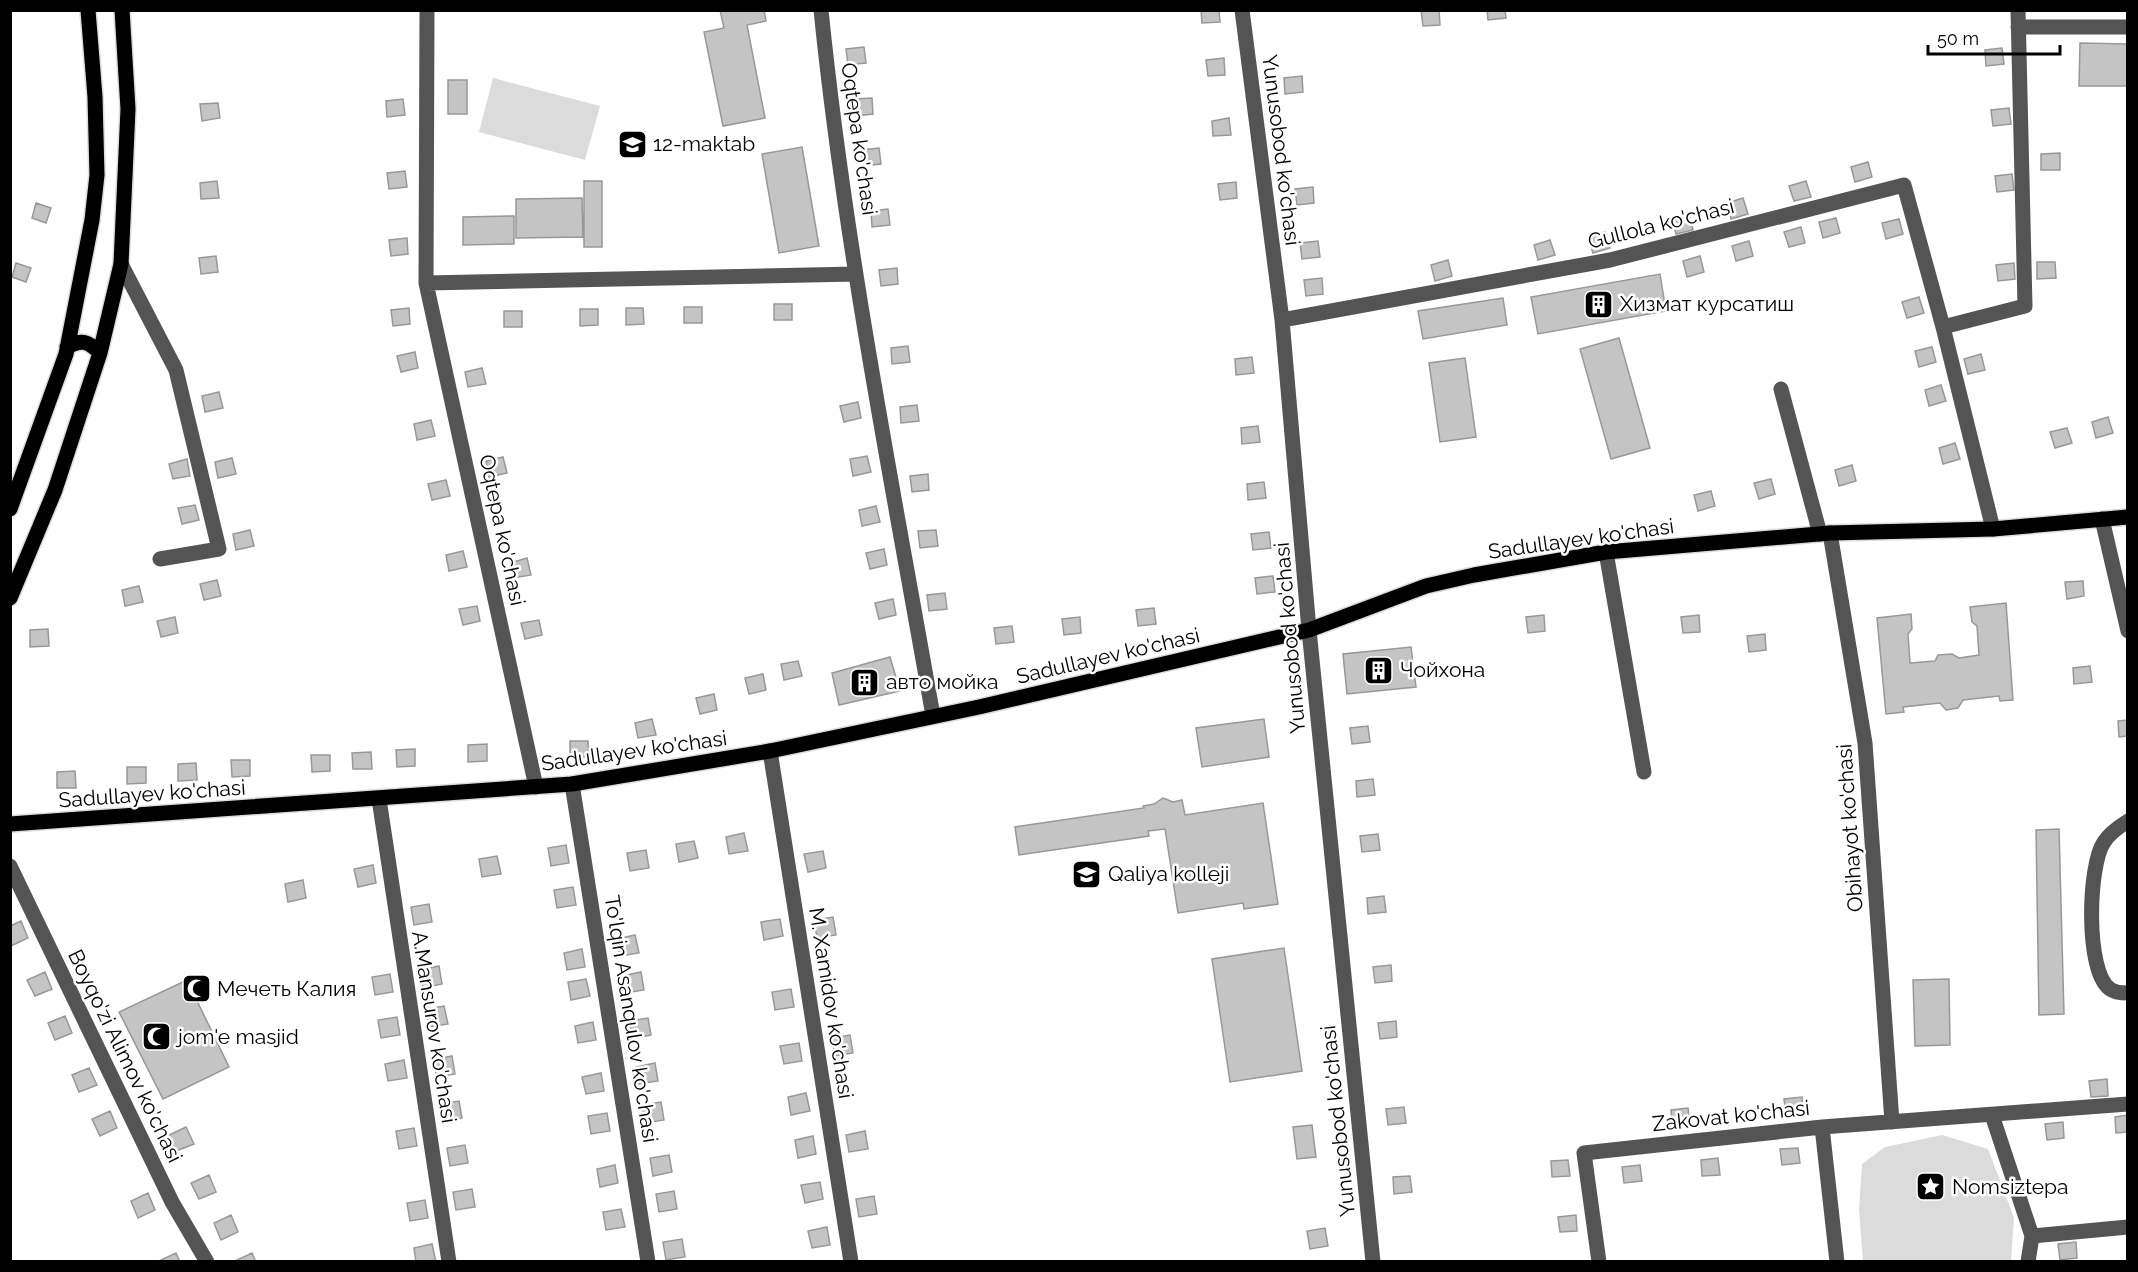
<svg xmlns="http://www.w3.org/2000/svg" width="2138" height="1272" viewBox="0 0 2138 1272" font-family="Raleway,sans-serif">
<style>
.green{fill:#dbdbdb}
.building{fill:#c4c4c4;stroke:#989898;stroke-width:1.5}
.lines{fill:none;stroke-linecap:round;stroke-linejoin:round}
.major-casing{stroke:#dbdbdb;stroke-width:18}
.minor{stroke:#545454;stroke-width:15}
.major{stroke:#000;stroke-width:15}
.labels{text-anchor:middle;stroke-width:5;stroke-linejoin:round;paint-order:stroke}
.street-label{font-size:21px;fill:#000;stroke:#fff}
.poi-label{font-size:21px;fill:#000;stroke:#fff;text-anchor:start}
</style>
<rect width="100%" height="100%" fill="#fff"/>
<path class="green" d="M493,78L600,106L585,160L479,132Z
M1942,1135L1988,1149L2014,1218L2011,1261H1863L1859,1210L1862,1164L1885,1147Z"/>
<path class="building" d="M720,10H764L766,21L747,25L765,118L723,126L704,32L724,28Z
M1201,10H1219L1220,22L1202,23Z
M1421,10H1439L1440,25L1423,26Z
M1487,10H1505L1506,18L1488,20Z
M2080,43L2128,44V86H2079Z
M864,47L866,63L848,65L846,49Z
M2002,48L2004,64L1986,66L1985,50Z
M1224,58L1225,75L1208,76L1206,60Z
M1302,76L1303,92L1285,94L1284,78Z
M448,80H467V114H448Z
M872,98L873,114L856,116L854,99Z
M403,99L405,115L387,117L386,101Z
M218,103L220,118L202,121L200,104Z
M2009,108L2011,124L1993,126L1991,110Z
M1229,118L1231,135L1213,136L1212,121Z
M802,147L819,246L779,253L762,154Z
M879,148L881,164L863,166L861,150Z
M2060,153V170H2041V154Z
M1868,162L1872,177L1855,182L1851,167Z
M405,171L407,187L389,189L387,173Z
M2012,174L2014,190L1997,192L1995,176Z
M217,181L219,198L201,199L200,183Z
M584,181H602V247H584Z
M1806,181L1811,197L1794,201L1789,186Z
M1236,182L1237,198L1220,200L1218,184Z
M1313,187L1314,203L1297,205L1295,189Z
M582,198L583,237L516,238V199Z
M1743,198L1748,214L1731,219L1727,203Z
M36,203L51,208L46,223L32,218Z
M888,209L890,225L872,227L871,211Z
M1689,214L1693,230L1676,234L1672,219Z
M514,216V244L463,245V217Z
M1836,218L1840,233L1823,238L1819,222Z
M1899,219L1903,234L1886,239L1882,223Z
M1801,227L1805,243L1789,247L1784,232Z
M1605,232L1610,248L1593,253L1588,237Z
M407,238L408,254L391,256L389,240Z
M1550,240L1555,255L1538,260L1534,245Z
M1318,241L1320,257L1302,259L1300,243Z
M1749,241L1753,256L1736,261L1732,246Z
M216,256L218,272L201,274L199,258Z
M1700,256L1704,272L1687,277L1683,261Z
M1448,260L1452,276L1435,281L1431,265Z
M2037,262H2055L2056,278L2037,279Z
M16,263L31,268L26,282L12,277Z
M2014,263L2015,279L1998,281L1996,265Z
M897,268L898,284L881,286L879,270Z
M1660,274L1666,311L1538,334L1531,297Z
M1322,278L1323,294L1306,296L1304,280Z
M1919,297L1924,313L1907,318L1902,302Z
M1503,298L1507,325L1423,339L1418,311Z
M774,304H792V320H774Z
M684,307H702V323H684Z
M409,308L410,324L393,326L391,310Z
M626,308H643L644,324L626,325Z
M580,309H598V325L580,326Z
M504,311H522V327H504Z
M1619,338L1650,448L1611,459L1580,349Z
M908,346L910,362L892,364L891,348Z
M1932,347L1936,362L1919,367L1915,351Z
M415,352L418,368L401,372L397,356Z
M1981,354L1985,370L1968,374L1964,359Z
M1252,357L1254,373L1236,375L1235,359Z
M1465,358L1476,437L1440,442L1429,363Z
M482,368L486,384L468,387L465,372Z
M1941,385L1946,401L1929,406L1925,390Z
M219,392L223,408L205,412L202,396Z
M858,402L861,418L844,422L840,406Z
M917,405L919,421L901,423L900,407Z
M2108,417L2113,433L2096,438L2092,422Z
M431,420L435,436L417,440L414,424Z
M1258,426L1260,442L1242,444L1241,428Z
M2067,428L2072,443L2055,448L2050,432Z
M1955,443L1960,459L1943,464L1939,448Z
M867,456L871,472L853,476L850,459Z
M503,457L507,473L489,477L486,461Z
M232,458L236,474L218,478L215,462Z
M187,459L190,476L173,479L169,464Z
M1852,465L1856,481L1839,486L1835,470Z
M928,474L929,490L912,492L910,476Z
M1771,479L1775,494L1759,499L1754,483Z
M446,480L450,496L432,500L428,484Z
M1264,482L1266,498L1248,500L1247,484Z
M1711,491L1715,506L1698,511L1694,495Z
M195,505L199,520L182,524L178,508Z
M876,506L880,522L862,526L859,510Z
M250,530L254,546L236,550L233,534Z
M936,530L938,546L920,548L918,531Z
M1269,532L1271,548L1253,550L1251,534Z
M884,549L887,565L870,569L866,553Z
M463,551L467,567L449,571L446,555Z
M527,558L531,575L513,578L510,563Z
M1273,576L1275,592L1257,594L1255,578Z
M217,580L221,596L204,600L200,584Z
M2083,581L2084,596L2067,599L2065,582Z
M139,586L143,602L125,606L122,590Z
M945,593L947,609L929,611L927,595Z
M893,599L896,615L879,619L875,603Z
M2006,603L2013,700L2000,701L1999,696L1963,700L1958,708L1946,710L1940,703L1903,707L1904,712L1886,714L1877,618L1911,614L1912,629L1908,634L1910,663L1935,661L1938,655L1952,654L1959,658L1979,655L1977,626L1972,622L1970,607Z
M477,606L480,621L463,625L459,609Z
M1154,608L1156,624L1138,626L1136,610Z
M1544,615L1545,631L1528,633L1526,617Z
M1699,615L1700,632L1683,633L1681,617Z
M175,617L178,633L161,637L157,621Z
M1080,617L1081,633L1064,635L1062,619Z
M539,620L542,635L525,639L521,623Z
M1012,626L1014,642L996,644L994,628Z
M48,629L49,646L30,647V630Z
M1765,634L1766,650L1749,652L1747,636Z
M1411,647L1416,687L1347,694L1343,654Z
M890,657L900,691L839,705L832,673Z
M798,661L802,676L784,680L781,664Z
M2090,666L2092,682L2074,684L2073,668Z
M763,674L766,690L749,694L745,678Z
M714,694L717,710L700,714L696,698Z
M652,719L656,735L638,738L635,723Z
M1264,719L1269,757L1202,767L1196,728Z
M2128,720V736L2119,737L2118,721Z
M1368,726L1370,742L1352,744L1350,728Z
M570,741H588L589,757L570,758Z
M487,744V761L468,762V745Z
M415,749V766L397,767L396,750Z
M371,752L372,769H353L352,753Z
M311,755H330V771L312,772Z
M231,760H250V776L232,777Z
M196,763L197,780L178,781V764Z
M127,767H146V783L127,784Z
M75,771L76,788H57V772Z
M1373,779L1375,795L1357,797L1356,781Z
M1163,798L1173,802L1182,800L1185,815L1263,803L1278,904L1244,909L1243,903L1178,913L1165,829L1148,831L1149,836L1019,855L1015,827L1144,808L1143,806L1154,804Z
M2059,829L2064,1014L2039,1015L2036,830Z
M744,833L748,851L729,854L726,837Z
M1378,834L1380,850L1362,852L1360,836Z
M694,841L698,858L679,862L676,844Z
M566,845L569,863L551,866L548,848Z
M646,850L649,868L630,871L627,853Z
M823,851L826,868L808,872L804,854Z
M497,856L501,874L482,877L479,859Z
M373,865L376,883L358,887L354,869Z
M303,880L306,898L288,902L285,884Z
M573,887L576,905L557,908L554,890Z
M1384,896L1386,912L1368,914L1367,898Z
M429,904L432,922L414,925L411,907Z
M833,917L836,935L817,938L814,920Z
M780,919L783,936L764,940L761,922Z
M21,921L28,938L11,946L10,926Z
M635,935L639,953L620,956L617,939Z
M1284,948L1302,1071L1230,1082L1212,959Z
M582,949L585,967L567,970L564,953Z
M1391,965L1392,981L1375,983L1373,967Z
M439,966L442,984L423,988L420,970Z
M45,972L52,989L35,996L27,980Z
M641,972L644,990L626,993L622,976Z
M390,974L393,992L375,995L372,977Z
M586,979L590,996L571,1000L568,982Z
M1949,979L1950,1045L1915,1046L1913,980Z
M187,980L229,1067L163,1099L119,1012Z
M791,989L794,1007L775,1010L772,992Z
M444,1006L448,1024L429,1027L426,1009Z
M65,1016L72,1033L55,1040L48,1023Z
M397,1017L400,1035L381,1038L378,1020Z
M648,1018L651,1035L633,1039L629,1021Z
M1396,1021L1397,1037L1380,1039L1378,1023Z
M593,1022L596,1040L578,1043L575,1026Z
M850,1035L853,1053L835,1056L832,1038Z
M799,1043L802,1061L784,1064L780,1046Z
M452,1056L455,1074L437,1077L433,1060Z
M404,1060L407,1078L388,1081L385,1064Z
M655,1063L658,1081L639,1084L636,1067Z
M89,1068L97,1085L79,1092L72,1075Z
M601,1073L604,1091L586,1094L582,1077Z
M2107,1079L2108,1096L2091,1097L2089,1081Z
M806,1093L810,1111L791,1115L788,1097Z
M1802,1097L1803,1113L1786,1115L1784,1099Z
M459,1101L462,1118L443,1122L440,1104Z
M661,1102L664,1120L645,1123L642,1105Z
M1404,1107L1406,1123L1388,1125L1386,1109Z
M1688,1108L1690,1124L1672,1126L1671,1110Z
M110,1111L117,1128L100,1136L92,1119Z
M607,1113L610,1131L591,1134L588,1116Z
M2128,1115V1132L2116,1133L2115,1117Z
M2063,1122L2064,1138L2047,1140L2045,1124Z
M1312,1125L1316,1157L1297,1159L1293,1127Z
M186,1127L194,1144L176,1151L169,1135Z
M414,1128L417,1146L399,1149L396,1131Z
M865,1131L868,1149L849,1152L846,1135Z
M813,1136L816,1154L798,1158L795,1140Z
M465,1145L468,1163L450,1166L447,1148Z
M1798,1148L1800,1163L1782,1165L1780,1149Z
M669,1155L672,1172L653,1176L650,1158Z
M1718,1158L1720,1175L1702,1176L1701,1160Z
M1568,1160L1570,1176L1552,1177L1551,1161Z
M615,1165L618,1183L600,1187L597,1169Z
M1640,1165L1642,1181L1624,1183L1622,1167Z
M209,1175L216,1192L199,1199L191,1183Z
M1410,1176L1412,1192L1394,1194L1393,1177Z
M820,1182L823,1199L805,1203L801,1185Z
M472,1189L475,1207L456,1210L453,1192Z
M674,1191L677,1209L659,1212L656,1194Z
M148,1193L155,1210L138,1218L131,1201Z
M874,1196L877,1214L859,1217L856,1199Z
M425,1200L428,1218L410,1221L407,1203Z
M621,1209L625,1227L606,1230L603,1212Z
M231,1215L238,1232L221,1240L214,1223Z
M1576,1215L1577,1231L1560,1232L1558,1217Z
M827,1227L830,1245L812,1248L808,1231Z
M1325,1228L1328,1246L1310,1249L1307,1231Z
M682,1239L685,1257L666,1260L663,1242Z
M2076,1242L2077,1258L2060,1260L2058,1244Z
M432,1244L436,1262H416L414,1248Z
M176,1253L180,1262H159V1261Z
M252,1253L256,1262H236L235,1261Z"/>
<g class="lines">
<defs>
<path id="major" d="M67,347C82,339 88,341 100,353
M10,509L66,354L92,220L97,175L95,97L88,10
M10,598L55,490L100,353L121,264L128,109L122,10
M10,824L572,784L770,751L979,707L1309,630L1426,586L1474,575L1606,552L1830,533L1993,529L2128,517"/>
</defs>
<use href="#major" class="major-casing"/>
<path class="minor" d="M427,10L426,283L536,787
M821,10C845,247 892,482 933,716
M1242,10L1282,320L1309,630L1373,1262
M2018,27H2128
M121,264L176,370L219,549L160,559
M426,283L856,274
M1282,320L1610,260L1904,185L1943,327
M1781,389L1820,534
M2102,519L2128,631
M1993,529L1943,327L2025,306L2018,10
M1830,533L1865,743L1892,1122
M1606,552L1644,772
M770,751L851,1262
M572,784L648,1262
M379,799L449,1262
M2128,821C2120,826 2109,834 2104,842C2088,865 2085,972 2110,989C2114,992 2122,993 2128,993
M10,866L172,1202L207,1262
M1992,1115L2032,1236L2028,1262
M1822,1127L1837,1262
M2032,1236L2128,1227
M1599,1262L1584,1153L1822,1127L2128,1104"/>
<use href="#major" class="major"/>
</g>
<defs>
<symbol id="school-square" viewBox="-11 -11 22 22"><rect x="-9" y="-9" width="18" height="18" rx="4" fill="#000" stroke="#fff"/><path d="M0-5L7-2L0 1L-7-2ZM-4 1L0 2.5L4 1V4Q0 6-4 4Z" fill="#fff"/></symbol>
<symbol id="building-square" viewBox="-11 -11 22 22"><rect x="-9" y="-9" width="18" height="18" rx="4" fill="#000" stroke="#fff"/><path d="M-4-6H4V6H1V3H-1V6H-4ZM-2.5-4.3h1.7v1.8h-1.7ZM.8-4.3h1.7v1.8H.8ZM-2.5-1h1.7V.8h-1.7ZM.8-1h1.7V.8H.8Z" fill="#fff"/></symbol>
<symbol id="university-square" viewBox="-11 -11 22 22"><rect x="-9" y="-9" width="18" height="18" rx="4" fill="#000" stroke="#fff"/><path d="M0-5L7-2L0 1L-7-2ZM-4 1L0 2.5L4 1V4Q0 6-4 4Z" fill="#fff"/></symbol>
<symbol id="mosque-square" viewBox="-11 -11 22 22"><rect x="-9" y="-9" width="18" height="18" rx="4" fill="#000" stroke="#fff"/><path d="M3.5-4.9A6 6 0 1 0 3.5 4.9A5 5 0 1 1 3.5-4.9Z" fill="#fff"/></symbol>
<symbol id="sight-square" viewBox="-11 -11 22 22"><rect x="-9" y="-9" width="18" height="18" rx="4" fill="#000" stroke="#fff"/><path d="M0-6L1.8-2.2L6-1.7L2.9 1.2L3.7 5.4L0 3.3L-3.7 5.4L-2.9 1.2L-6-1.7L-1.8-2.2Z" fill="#fff"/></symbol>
</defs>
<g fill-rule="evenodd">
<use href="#school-square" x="616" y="128" width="33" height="33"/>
<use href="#building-square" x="1582" y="288" width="33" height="33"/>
<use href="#building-square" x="1362" y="654" width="33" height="33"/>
<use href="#building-square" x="848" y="666" width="33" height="33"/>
<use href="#university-square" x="1070" y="858" width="33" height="33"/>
<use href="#mosque-square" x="180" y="972" width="33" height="33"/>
<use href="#mosque-square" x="140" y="1020" width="33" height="33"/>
<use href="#sight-square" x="1914" y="1170" width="33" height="33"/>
</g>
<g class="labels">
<g class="street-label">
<text transform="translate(859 139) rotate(82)" y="7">Oqtepa ko'chasi</text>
<text transform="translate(1281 150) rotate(83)" y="7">Yunusobod ko'chasi</text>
<text transform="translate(1661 224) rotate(-14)" y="7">Gullola ko'chasi</text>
<text transform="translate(502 530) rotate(78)" y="7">Oqtepa ko'chasi</text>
<text transform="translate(1581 539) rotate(-8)" y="7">Sadullayev ko'chasi</text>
<text transform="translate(1290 638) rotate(-95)" y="7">Yunusobod ko'chasi</text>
<text transform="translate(1108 656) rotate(-13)" y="7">Sadullayev ko'chasi</text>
<text transform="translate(634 751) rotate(-8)" y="7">Sadullayev ko'chasi</text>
<text transform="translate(152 794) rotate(-4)" y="7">Sadullayev ko'chasi</text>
<text transform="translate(1850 828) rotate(-94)" y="7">Obihayot ko'chasi</text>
<text transform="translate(831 1003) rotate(81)" y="7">M. Xamidov ko'chasi</text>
<text transform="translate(631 1019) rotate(81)" y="7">To'lqin Asanqulov ko'chasi</text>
<text transform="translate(434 1027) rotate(81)" y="7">A.Mansurov ko'chasi</text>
<text transform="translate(125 1056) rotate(64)" y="7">Boyqo'zi Alimov ko'chasi</text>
<text transform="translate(1731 1116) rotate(-6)" y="7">Zakovat ko'chasi</text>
<text transform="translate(1338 1121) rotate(-96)" y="7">Yunusobod ko'chasi</text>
</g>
<g class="poi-label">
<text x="653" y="151">12-maktab</text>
<text x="1620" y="311">Хизмат курсатиш</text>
<text x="1400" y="677">Чойхона</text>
<text x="886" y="689">авто мойка</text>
<text x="1108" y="881">Qaliya kolleji</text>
<text x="217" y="996">Мечеть Калия</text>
<text x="178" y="1044">jom'e masjid</text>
<text x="1952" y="1194">Nomsiztepa</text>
</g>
</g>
<rect width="2138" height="1272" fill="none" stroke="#000000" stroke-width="24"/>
<path d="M1928 45v9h132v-9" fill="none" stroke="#000000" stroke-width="3"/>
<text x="1937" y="45" font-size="18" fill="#000000" stroke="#ffffff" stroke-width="4.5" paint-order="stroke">50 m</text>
</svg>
